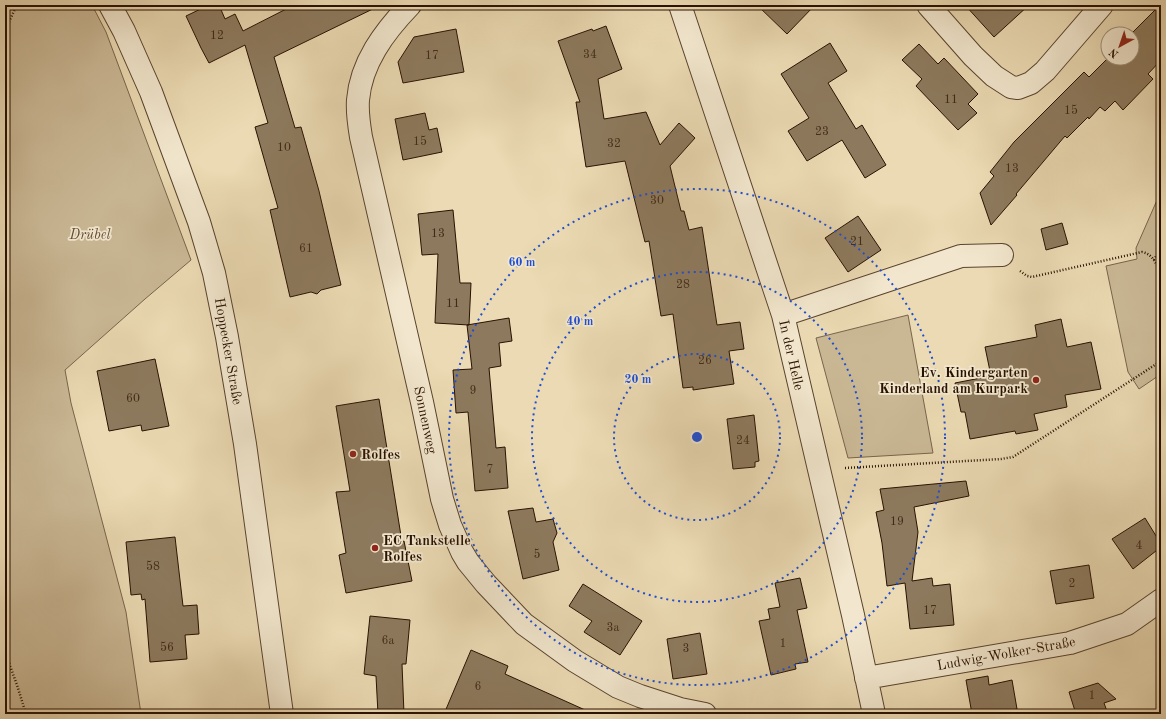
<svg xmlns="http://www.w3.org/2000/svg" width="1166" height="719" viewBox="0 0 1166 719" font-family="'Old Standard TT',serif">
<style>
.green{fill:#cab895;stroke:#79644b}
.building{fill:#8d7a5e;stroke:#281101}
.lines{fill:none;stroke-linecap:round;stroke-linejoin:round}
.minor-casing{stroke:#59432e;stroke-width:24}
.path{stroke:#281101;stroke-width:2.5;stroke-dasharray:1 2;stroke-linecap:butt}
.minor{stroke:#f2e7ce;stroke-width:22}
.ring{fill:none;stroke:#1d4ed8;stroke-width:2;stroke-dasharray:2 4}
.poi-dot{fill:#8f2418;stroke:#f2e7ce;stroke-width:1.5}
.labels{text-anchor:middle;stroke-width:3.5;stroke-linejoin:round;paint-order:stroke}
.number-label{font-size:12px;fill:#412b18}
.park-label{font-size:14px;font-style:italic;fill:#614b35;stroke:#f2e7ce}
.street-label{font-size:14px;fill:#281101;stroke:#f2e7ce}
.poi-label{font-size:14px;font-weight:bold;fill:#281101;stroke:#f2e7ce;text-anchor:start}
.centre{fill:#1d4ed8;stroke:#f2e7ce;stroke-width:2}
.ring-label{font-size:12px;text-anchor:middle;font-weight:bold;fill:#1d4ed8;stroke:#f2e7ce;stroke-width:3.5;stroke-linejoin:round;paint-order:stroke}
</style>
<rect width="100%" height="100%" fill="#ebdab3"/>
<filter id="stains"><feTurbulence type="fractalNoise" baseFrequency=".005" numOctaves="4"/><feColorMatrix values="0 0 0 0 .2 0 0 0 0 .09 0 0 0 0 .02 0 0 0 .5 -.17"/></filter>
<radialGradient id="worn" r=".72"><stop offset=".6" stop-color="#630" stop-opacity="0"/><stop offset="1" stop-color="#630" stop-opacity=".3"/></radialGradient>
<path class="green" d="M5,5H92L106,32L191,260L145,299L65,370L71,403L126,612L141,714H5Z
M1161,191V374L1139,389L1128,372L1106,266L1137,259L1136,248Z
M908,315L933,453L848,458L816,338Z"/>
<path class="building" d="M209,5H219L225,19L235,14L243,31L294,5H381L274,57L295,128L301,127L319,191L341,285L321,290L317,294L311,292L290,297L270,210L278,208L255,127L268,123L245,45L209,63L201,48L186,16Z
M757,5H815L787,34Z
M965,5H1029L994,37Z
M1160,5H1161V60L1148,74L1153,79L1123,110L1115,101L1105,111L1100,107L1089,119L1088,117L1067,138L1065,136L1016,194L1017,195L991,225L980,193L994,176L990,172L1014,142L1084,72L1089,77L1108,58H1132L1131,34Z
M606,26L622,69L598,79L604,119L646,112L660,145L679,123L695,138L670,166L681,211H684L689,230L702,227L717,325L740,322L744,349L729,351L734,384L693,390V387L683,388L673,314L661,316L649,241L645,242L625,161L586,167L576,102H580L558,41L592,29L593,31Z
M456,29L464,72L403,83L398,62L414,37Z
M830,43L847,71L828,83L856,129L862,125L886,165L865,178L842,140L807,161L788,131L809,118L781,74Z
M919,44L938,64L944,58L978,94L968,104L977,113L958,130L916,86L922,79L902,60Z
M425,113L429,130L437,128L442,152L403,160L395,119Z
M453,210L460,283H471L469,325L435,323L438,254L422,255L418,214Z
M858,216L881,250L848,272L825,238Z
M1062,223L1068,244L1046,250L1041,229Z
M509,318L512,341L499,343L501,366L489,368L496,448L505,447L508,488L475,491L468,412L456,413L453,370L472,369L467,325Z
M1061,319L1067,347L1091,342L1101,389L1065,395L1067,407L1034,414L1038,430L1016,434L1015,431L970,439L965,412H961L955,383L991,376L985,347L1037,337L1035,325Z
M155,359L169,426L142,431L141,425L109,431L97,371Z
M379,399L402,542L404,541L412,581L346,593L339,555L346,553L336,492L350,491L336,406Z
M754,415L759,461L755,462V467L733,469L727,419Z
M966,481L969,496L914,507L918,532L912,581L932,578L933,586L950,584L954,625L910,629L905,583L887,586L882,543L876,512L884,510L880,489Z
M533,508L536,522L553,519L557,533L553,542L559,570L523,579L508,511Z
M1145,518L1161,544V547L1133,569L1112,539Z
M175,537L183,606L197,605L199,634L185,635L187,659L150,662L145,599L142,600L141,594L131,595L126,542Z
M1089,565L1094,598L1056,604L1050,571Z
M800,578L807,608L797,610L808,662L795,664L796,669L771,675L759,621L770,619L768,609L780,607L775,583Z
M583,584L642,621L620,655L584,632L592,621L569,606Z
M370,616L410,620L406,664H402L404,714H378L376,676L364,674Z
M700,633L707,674L673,679L667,639Z
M471,650L508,666L505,674L594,714H444Z
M988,676L989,685L1012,680L1017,709L991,714H972L966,680Z
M1098,683L1116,699L1104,703L1108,714H1076L1069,692Z"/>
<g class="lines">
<defs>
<path id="minor" d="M110,5L124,31L151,92L199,222L214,273L227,337L245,444L282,714
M410,5C384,32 361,63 358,100C357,113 359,125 361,137L422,402L442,499L450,525L462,552L468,562L486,584L524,624L575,661L618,687L640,696L680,709L705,714
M680,5L783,315L853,615L874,714
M928,5L973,56L994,76L1011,87L1018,88L1031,83L1045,71L1102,5
M783,315L961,256L1002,255
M866,678L1070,643L1127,624L1161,600"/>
</defs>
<use href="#minor" class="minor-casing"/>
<path class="path" d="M5,30L17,5
M1154,260L1161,247
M1020,271L1027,276L1032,277L1142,252C1153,254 1156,264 1161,273
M845,468L1001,459L1013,457L1161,361
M5,652L17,685L26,714"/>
<use href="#minor" class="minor"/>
</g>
<g class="ring">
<circle cx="697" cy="437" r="83"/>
<circle cx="697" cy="437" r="165"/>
<circle cx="697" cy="437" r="248"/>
</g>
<g class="poi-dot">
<circle cx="1036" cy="380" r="4"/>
<circle cx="353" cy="454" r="4"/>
<circle cx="375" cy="548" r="4"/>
</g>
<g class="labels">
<g class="number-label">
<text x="217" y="39">12</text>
<text x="590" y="58">34</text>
<text x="432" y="59">17</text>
<text x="951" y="103">11</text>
<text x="1071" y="114">15</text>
<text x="822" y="135">23</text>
<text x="420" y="145">15</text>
<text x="614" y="147">32</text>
<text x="284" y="151">10</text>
<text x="1012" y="172">13</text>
<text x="657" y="204">30</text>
<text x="438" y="237">13</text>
<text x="857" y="245">21</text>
<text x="306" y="252">61</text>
<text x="683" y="288">28</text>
<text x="453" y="307">11</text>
<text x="705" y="364">26</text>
<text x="473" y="394">9</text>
<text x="133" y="402">60</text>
<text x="743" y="444">24</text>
<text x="490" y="473">7</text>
<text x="897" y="525">19</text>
<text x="1139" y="549">4</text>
<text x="537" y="558">5</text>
<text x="153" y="570">58</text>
<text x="1072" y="587">2</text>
<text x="930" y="614">17</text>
<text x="613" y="631">3a</text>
<text x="388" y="644">6a</text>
<text x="783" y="647">1</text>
<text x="167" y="651">56</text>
<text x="686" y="652">3</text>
<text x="478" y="690">6</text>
<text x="1092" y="699">1</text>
</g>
<g class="park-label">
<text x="90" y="239">Drübel</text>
</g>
<g class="street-label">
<text transform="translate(229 351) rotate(80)" y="5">Hoppecker Straße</text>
<text transform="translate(792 355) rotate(77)" y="5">In der Helle</text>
<text transform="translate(426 420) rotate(78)" y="5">Sonnenweg</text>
<text transform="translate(1006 653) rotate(-10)" y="5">Ludwig-Wolker-Straße</text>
</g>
<g class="poi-label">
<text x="1028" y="377" text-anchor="end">Ev. Kindergarten<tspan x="1028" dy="16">Kinderland am Kurpark</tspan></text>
<text x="361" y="459">Rolfes</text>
<text x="383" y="545">EC Tankstelle<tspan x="383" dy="16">Rolfes</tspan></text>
</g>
</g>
<circle cx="697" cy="437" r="6" class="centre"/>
<g class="ring-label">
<text x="522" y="266">60 m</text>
<text x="580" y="325">40 m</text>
<text x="638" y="383">20 m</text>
</g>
<rect width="1166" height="719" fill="none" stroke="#ebdab3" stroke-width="20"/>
<rect x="6" y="6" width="1154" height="707" fill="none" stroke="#281101" stroke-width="2"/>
<rect x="10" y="10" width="1146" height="699" fill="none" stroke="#281101"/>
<g transform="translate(1120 46) rotate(220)"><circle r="19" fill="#f2e7ce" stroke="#a1917c"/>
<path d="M0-3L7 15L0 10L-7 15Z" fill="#8f2418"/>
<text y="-6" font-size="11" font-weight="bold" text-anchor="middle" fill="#281101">N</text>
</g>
<rect width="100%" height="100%" filter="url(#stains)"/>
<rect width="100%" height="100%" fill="url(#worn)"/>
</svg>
